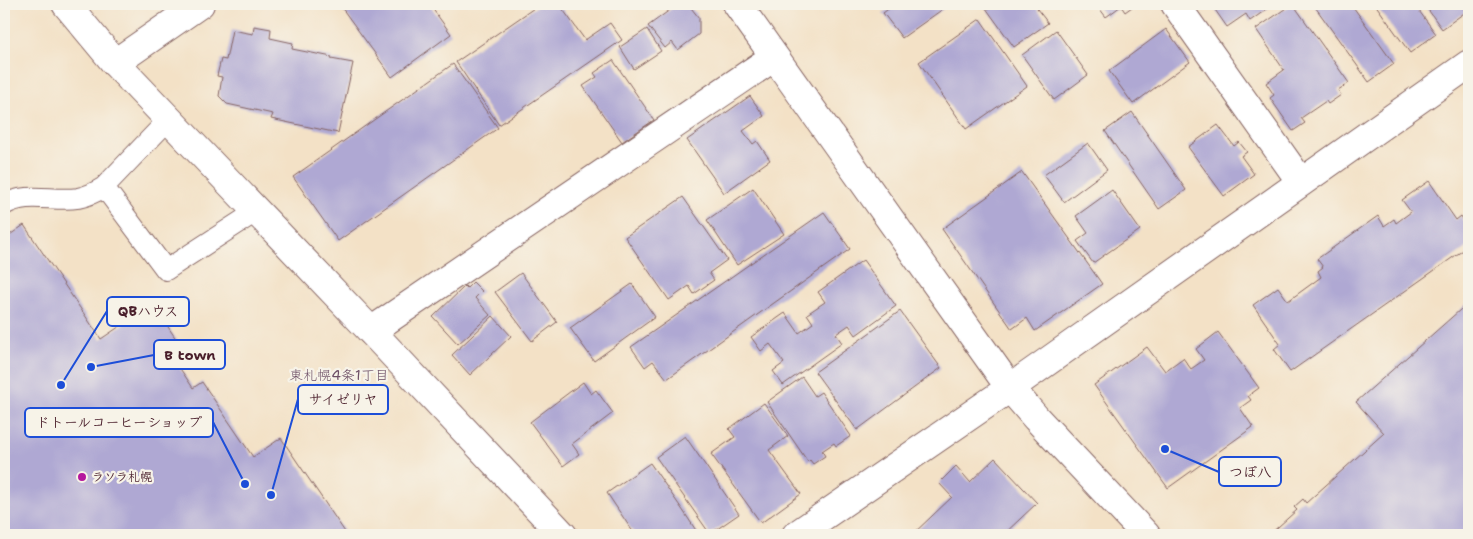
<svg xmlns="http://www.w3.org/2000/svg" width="1473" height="539" viewBox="0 0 1473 539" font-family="'Shantell Sans','Klee One',sans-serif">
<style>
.building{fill:#afa8d3}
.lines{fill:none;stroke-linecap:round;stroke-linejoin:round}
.service-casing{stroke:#856361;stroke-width:22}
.minor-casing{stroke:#856361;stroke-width:30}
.tertiary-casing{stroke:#856361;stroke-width:30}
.service{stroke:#fff;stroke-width:20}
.minor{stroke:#fff;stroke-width:28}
.tertiary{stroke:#fff;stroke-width:28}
.poi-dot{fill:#b5179e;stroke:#f7f3e8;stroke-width:2}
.labels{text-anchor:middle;stroke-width:4.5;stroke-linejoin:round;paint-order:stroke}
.poi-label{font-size:12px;font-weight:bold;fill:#4a1f2b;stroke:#f7f3e8;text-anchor:start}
.neighbourhood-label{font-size:14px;fill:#6d4f66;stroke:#f7f3e8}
.leader{fill:none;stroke:#1d4ed8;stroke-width:2}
.callout-dot{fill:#1d4ed8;stroke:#f7f3e8;stroke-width:2}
.callout{fill:#f7f3e8;stroke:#1d4ed8;stroke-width:2}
.callout-label{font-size:14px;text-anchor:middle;font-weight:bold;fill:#4a1f2b}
</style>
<rect width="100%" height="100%" fill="#f7f3e8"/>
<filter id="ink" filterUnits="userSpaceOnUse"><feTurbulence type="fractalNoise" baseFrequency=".02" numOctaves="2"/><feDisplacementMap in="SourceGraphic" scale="10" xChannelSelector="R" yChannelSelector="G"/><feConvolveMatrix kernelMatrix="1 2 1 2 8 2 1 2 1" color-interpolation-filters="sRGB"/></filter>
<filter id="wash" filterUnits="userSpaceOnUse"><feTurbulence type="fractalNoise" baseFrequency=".0096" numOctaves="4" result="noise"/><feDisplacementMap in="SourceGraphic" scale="20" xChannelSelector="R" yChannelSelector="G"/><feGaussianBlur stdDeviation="1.12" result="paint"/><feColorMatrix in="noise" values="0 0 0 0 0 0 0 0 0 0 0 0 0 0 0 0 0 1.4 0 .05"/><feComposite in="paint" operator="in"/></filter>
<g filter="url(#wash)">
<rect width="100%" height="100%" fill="#f3e1c6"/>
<g id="blocks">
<path class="building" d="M339,4H429L451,34L392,77Z
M540,4H559L585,40L610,23L622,40L499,125L456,62Z
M678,4H688L699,18V34L678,50L672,42L665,48L648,26Z
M895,4H950L902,38L883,13Z
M983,4H1044L1037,9L1048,23L1014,47Z
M1096,4H1136L1125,12L1121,6L1106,17Z
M1211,4H1274L1250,21L1246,14L1227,27Z
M1292,4H1293L1349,83L1338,90L1341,95L1328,104L1326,101L1301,118L1305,123L1293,131L1270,98L1274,95L1266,83L1284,70L1256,29Z
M1313,4H1351L1394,64L1369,82Z
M1375,4H1414L1436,34L1410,53Z
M1424,4H1461L1467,11L1442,29Z
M980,19L1027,86L966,129L919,62Z
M254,26L271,29L270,38L293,43L292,49L332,57L331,59L353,63L338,133L271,119L273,114L227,104L219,96L222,77L217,76L221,59L226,60L232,30L253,34Z
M647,29L661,51L634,69L620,47Z
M1166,29L1190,62L1133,104L1109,71Z
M1056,30L1088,75L1054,100L1022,55Z
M613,60L654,120L622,142L583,86L597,77L594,73Z
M453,64L498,128L338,241L293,177Z
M750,96L764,116L743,131L753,144L757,141L770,160L724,193L687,140Z
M1132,112L1186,190L1159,209L1105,131Z
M1218,125L1234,146L1239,142L1247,152L1241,156L1254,174L1224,196L1188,147Z
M1088,143L1107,170L1064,202L1044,175Z
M1022,172L1102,284L1035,331L1027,318L1012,329L942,229Z
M1429,181L1456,220L1461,216L1469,228V246L1290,372L1274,349L1280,344L1253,305L1278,287L1288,301L1321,277L1318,271L1323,267L1317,259L1378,216L1384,226L1394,219L1396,223L1411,212L1402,200Z
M753,188L784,234L737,265L707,220Z
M1112,190L1140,230L1093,263L1077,241L1088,233L1076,216Z
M683,197L727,260L709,273L714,280L694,294L689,286L669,300L625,237Z
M824,212L850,249L667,379L653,361L645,367L631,347Z
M24,225L101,339L153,304L180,345L169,352L193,388L202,382L253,457L281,438L347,535H4V239Z
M863,260L896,306L856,335L849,325L836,334L842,343L783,385L773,371L784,363L770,344L761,351L751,337L785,313L799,333L813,323L807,314L825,302L818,292Z
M521,273L557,322L532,341L495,292Z
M473,282L482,291L475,298L490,315L458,344L433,317L465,286L467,288Z
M632,284L655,317L594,361L570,328Z
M1469,302V535H1269L1297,510L1294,507L1303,499L1306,503L1384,433L1356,402Z
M900,311L941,368L857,430L815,372Z
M493,316L511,336L470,375L452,355Z
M1218,332L1259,388L1248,396L1251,400L1240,408L1253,427L1168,488L1094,385L1147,347L1165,371L1183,358L1191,369L1204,360L1196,349Z
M802,377L815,396L821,392L851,436L836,446L834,443L822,451L825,456L813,464L810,460L808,462L767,402Z
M583,382L591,394L596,390L613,413L572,444L579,454L563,466L530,422Z
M764,403L788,436L769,450L801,494L761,523L711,454L735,437L729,429Z
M685,436L739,514L710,534L656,457Z
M995,458L1037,503L1003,535H912L952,497L939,483L956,466L970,482Z
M650,463L684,512L699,535H635L607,493Z"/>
</g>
</g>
<g filter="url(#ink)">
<use href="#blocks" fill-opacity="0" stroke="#856361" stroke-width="1"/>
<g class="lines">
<defs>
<path id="service" d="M104,187L166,270L257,211
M4,205C27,191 53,202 78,198C88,196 96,192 104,187L169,119"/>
<path id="minor" d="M1175,4L1301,182
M115,63L200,4
M371,331L774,57"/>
<path id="tertiary" d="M66,4L115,63L371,331L563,535
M737,4L1010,388L1036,418L1146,535
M796,535L1010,388L1469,64"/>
</defs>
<use href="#service" class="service-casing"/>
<use href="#minor" class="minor-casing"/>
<use href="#tertiary" class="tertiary-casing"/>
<use href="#service" class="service"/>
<use href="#minor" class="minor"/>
<use href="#tertiary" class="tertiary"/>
</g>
</g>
<circle class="poi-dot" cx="82" cy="477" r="5"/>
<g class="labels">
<g class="poi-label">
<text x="92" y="481">ラソラ札幌</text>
</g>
<g class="neighbourhood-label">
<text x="339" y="380">東札幌4条1丁目</text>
</g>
</g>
<path class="leader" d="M61 385L107 311M91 367L154 355M271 495L298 399M245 484L213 422M1165 449L1219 472"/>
<g class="callout-dot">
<circle cx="61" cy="385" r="5"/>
<circle cx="91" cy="367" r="5"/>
<circle cx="271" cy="495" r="5"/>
<circle cx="245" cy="484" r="5"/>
<circle cx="1165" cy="449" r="5"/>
</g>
<g class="callout">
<rect x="107" y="297" width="82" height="29" rx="5"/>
<rect x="154" y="340" width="71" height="29" rx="5"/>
<rect x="298" y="385" width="90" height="29" rx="5"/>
<rect x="25" y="408" width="188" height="29" rx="5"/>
<rect x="1219" y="457" width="62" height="29" rx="5"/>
</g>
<g class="callout-label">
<text x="148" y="316">QBハウス</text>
<text x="190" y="360">B town</text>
<text x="343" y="404">サイゼリヤ</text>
<text x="119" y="427">ドトールコーヒーショップ</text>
<text x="1250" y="477">つぼ八</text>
</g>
<rect width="1473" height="539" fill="none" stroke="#f7f3e8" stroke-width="20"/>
</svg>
